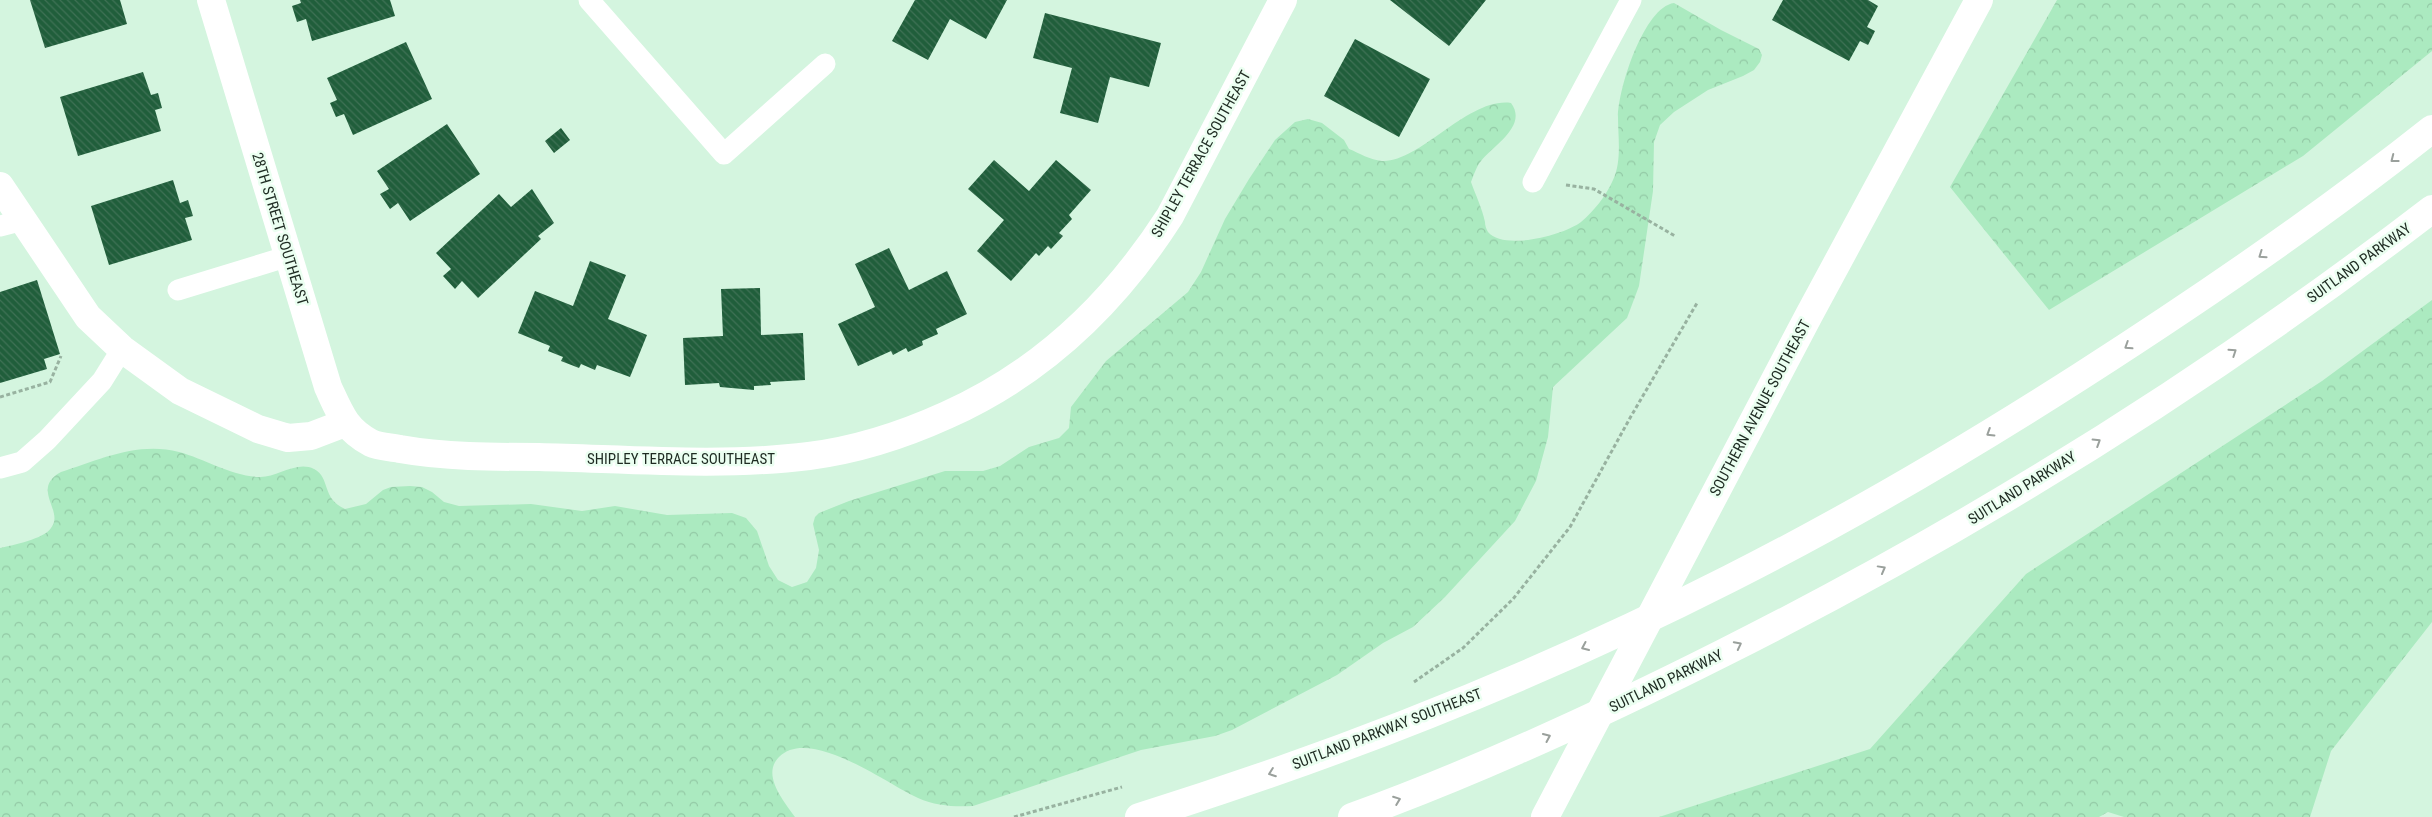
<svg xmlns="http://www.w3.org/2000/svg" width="2432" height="817" viewBox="0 0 2432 817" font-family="'Roboto Condensed',sans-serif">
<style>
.forest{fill:url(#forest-crowns)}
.building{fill:url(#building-back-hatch)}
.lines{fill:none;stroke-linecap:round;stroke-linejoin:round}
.path{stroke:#98b2a0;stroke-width:3;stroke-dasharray:4 2.5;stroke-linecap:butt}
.lane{stroke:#fff;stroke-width:21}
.street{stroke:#fff;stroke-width:28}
.secondary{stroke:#fff;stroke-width:28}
.highway{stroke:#fff;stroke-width:28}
.oneway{stroke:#9aa09c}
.labels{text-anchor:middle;stroke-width:5;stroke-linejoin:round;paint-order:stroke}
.street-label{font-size:15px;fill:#1e2b22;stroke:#ebfff1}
</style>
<defs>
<pattern id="forest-crowns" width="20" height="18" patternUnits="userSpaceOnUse" patternTransform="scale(1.25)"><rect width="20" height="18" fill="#abeac0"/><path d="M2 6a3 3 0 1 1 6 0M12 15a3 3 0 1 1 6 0" fill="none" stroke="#93c9a5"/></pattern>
<pattern id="building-back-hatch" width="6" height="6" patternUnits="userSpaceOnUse" patternTransform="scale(1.25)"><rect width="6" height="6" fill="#205e3b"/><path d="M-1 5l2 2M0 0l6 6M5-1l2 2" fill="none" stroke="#3f7155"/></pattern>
</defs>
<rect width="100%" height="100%" fill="#d4f5df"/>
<path class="forest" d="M2057,0H2432V51L2303,156L2049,310L1950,187Z
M1674,3L1721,30L1759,49L1762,55L1760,62L1754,70L1743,76L1708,90L1674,112L1660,125L1654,142L1653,191L1639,286L1627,318L1553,387L1548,437L1536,481L1515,521L1445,597L1413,627L1383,643L1337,675L1232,730L1215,736L1141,750L973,806C954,807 936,806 918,798C887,784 810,726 779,757C761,775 784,801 795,817H0V548C13,545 44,539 51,528C65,511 30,489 61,472C98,460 138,441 179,452C205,459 231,476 259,477C276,478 297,460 314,469C331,478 321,498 345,509L366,504L383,490L391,487L410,486L422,487L432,492L444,502L459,506L531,504L582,511L615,506L667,515L732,513L746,518L757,531L769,566L778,580L792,587L807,582L816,568L819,550L813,524L815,517L819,513L849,501L945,471H983L1000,466L1029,447L1059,438L1069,428L1071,407L1106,361L1188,292L1201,272L1225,219L1249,179L1275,140L1295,122L1308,119L1322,123L1344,140L1349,149C1359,153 1370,160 1382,161C1420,163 1468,97 1511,103C1528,126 1494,145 1481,161C1476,167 1474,175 1471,182C1476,196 1482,208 1485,222C1485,225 1486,229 1488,232C1504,251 1564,235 1581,222C1594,211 1606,196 1613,180C1622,161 1618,137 1618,117C1618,89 1644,7 1674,3Z
M2432,300V622L2331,751L2310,817H2124L2108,812L2099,817H1659L1870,749L2026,574L2322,381Z"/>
<path class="building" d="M30,0H120L127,24L45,48Z
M300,0H390L395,16L312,41L306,19L297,22L292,6L301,3Z
M915,0H1007L986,39L950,19L928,60L892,41Z
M1390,0H1486L1449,46Z
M1783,0H1868L1878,6L1867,27L1875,31L1868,45L1860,41L1849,61L1772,20Z
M1045,13L1161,43L1149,87L1110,77L1098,123L1060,113L1072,68L1033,58Z
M1355,39L1430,79L1399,137L1324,96Z
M406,42L432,99L353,135L344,114L336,117L330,103L337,100L327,78Z
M143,72L151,95L158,93L162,108L155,110L161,131L78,156L60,97Z
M447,124L480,174L410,221L398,203L390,209L380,194L389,189L377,171Z
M561,128L570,140L554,153L545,141Z
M994,160L1029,191L1056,160L1091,190L1069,215L1072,219L1059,233L1063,236L1051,249L1048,246L1039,256L1036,253L1011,281L977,251L1004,220L968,189Z
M173,180L180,203L188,200L193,216L185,218L192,240L109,265L91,206Z
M532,189L554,223L538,236L541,239L478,298L462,281L455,289L443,276L451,269L436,253L499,194L511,207Z
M889,248L909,290L947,271L967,314L936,329L938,334L922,341L923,345L921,346L908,352L906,348L893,355L891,351L858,366L838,324L875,307L855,264Z
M590,261L626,275L608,319L647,335L630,377L597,365L595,370L581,364L579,368L561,361L563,357L548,351L550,346L518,333L535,291L573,306Z
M37,280L60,354L44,359L47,369L0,383V292Z
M760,288L761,335L803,333L805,380L770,382L771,385L754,386V390L720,387L719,383L685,385L683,338L723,336L721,289Z"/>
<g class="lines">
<path class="path" d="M1566,185L1594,189L1675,236
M0,397L50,382L61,356
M1414,682L1463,648L1513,599L1570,527L1630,418L1697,303
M1014,817L1122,787"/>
<path class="lane" d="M589,0L724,154L825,64
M1533,182L1631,0
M0,226L23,220
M178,290L289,256
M0,468L22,462L47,440L102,381L122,349"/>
<path class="street" d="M211,0L328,387C340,413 345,429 371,443C379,447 391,447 400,449C445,457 492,457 539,457C627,459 722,467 809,456C856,450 903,435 947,415C1041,373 1115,302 1170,216L1283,0
M0,186L88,317L122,349L180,391L258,429L288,438L311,436L345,423"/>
<path class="secondary" d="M1545,817L1809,315L1979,0"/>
<path class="highway" d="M1139,817C1341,754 1540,675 1729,579C1850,518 1967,449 2081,376C2201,299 2320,218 2432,129
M1352,817C1479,771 1602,714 1723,653C1972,528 2211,379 2432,209"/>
</g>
<defs><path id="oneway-chevron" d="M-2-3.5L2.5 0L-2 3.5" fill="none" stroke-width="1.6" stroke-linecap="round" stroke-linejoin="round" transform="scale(1.25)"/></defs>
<g class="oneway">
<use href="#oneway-chevron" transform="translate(2394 159) rotate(142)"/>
<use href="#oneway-chevron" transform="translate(2262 255) rotate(145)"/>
<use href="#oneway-chevron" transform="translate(2128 346) rotate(147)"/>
<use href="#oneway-chevron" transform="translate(2233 352) rotate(-34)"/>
<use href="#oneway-chevron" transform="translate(1990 433) rotate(148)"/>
<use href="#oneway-chevron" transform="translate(2097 442) rotate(-32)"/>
<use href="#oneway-chevron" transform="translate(1882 569) rotate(-29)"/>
<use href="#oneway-chevron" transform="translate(1738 645) rotate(-27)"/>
<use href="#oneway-chevron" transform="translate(1585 647) rotate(156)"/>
<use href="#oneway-chevron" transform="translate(1547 737) rotate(-24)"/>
<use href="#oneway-chevron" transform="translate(1272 773) rotate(160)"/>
<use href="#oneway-chevron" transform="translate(1397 800) rotate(-21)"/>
</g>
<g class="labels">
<g class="street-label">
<text transform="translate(1201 154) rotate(-61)" y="5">SHIPLEY TERRACE SOUTHEAST</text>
<text transform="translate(280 229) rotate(73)" y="5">28TH STREET SOUTHEAST</text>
<text transform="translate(2359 263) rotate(-36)" y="5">SUITLAND PARKWAY</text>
<text transform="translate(1760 408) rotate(-62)" y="5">SOUTHERN AVENUE SOUTHEAST</text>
<text x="681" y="464">SHIPLEY TERRACE SOUTHEAST</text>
<text transform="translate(2022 488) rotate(-32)" y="5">SUITLAND PARKWAY</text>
<text transform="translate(1666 681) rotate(-26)" y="5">SUITLAND PARKWAY</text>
<text transform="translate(1387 729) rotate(-21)" y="5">SUITLAND PARKWAY SOUTHEAST</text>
</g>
</g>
</svg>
